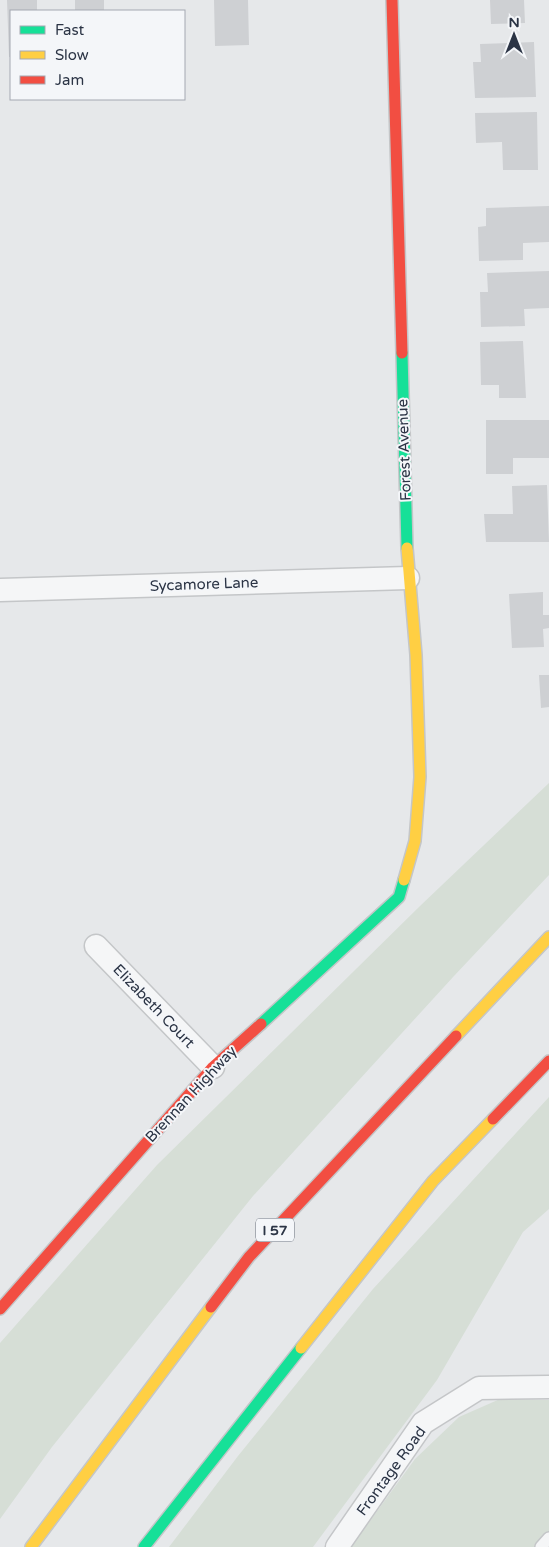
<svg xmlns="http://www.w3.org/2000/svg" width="549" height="1547" viewBox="0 0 549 1547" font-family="'Varela Round',sans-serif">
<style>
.green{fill:#d6ded6}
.building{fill:#ced0d3}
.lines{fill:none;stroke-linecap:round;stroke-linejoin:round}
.lane-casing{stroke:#c4c6c8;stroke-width:14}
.street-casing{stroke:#c4c6c8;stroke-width:25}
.fast-casing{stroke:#c4c6c8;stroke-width:14}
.slow-casing{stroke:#c4c6c8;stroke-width:14}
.jam-casing{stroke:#c4c6c8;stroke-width:14}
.lane{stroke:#f5f6f7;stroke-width:11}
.street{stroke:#f5f6f7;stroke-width:22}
.fast{stroke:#16e098;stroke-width:11}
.slow{stroke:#ffcf43;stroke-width:11}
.jam{stroke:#f24e42;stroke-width:11}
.labels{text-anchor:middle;stroke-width:4;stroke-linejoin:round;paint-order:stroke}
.shield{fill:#f4f6f9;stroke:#676e7b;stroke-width:1}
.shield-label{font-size:14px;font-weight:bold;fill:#2b3445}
.street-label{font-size:15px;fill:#2b3445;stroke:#f4f6f9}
</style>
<rect width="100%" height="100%" fill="#e6e8ea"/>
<path class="green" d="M549,783V875L454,976L253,1196L52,1447L0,1519V1343L157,1165L420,906Z
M549,1097V1209L523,1232L437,1380L313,1547H169L238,1456L373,1289Z
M500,1399L549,1400V1547H351L415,1459L459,1417Z"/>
<path class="building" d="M7,0H37V11H11V57H9Z
M75,0H104V11H75Z
M214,0H248L249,45L215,46Z
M490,0H524L525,23L491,24Z
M534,42L536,97L475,98L473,62H481L480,44Z
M537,112L538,170H503L502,142L476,143L475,113Z
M549,206V242L523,243V260L479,261L478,227L486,226V208Z
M549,271V308L524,309L525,326L481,327L480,292H488L487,273Z
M523,341L526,398H499V385H481L480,342Z
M486,420H549V458H513V474H486Z
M547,485L549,542H486L484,514H513L512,486Z
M543,592V615H549V628L543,629L544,647L512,648L509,594Z
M539,675H549V707L541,708Z"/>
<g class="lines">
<defs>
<path id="lane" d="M541,1547L549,1538"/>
<path id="street" d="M0,590L408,578
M96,946L213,1067
M337,1547L423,1423L479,1388L549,1387"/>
<path id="fast" d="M402,353L407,548
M261,1024L399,897L404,880
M144,1547L301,1348"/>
<path id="slow" d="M404,880L415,841L420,777L416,655L407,548
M456,1036L549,937
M301,1348L433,1181L493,1119
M31,1547L211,1307"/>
<path id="jam" d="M392,0L402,353
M493,1119L549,1061
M211,1307L249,1257L456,1036
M0,1309L213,1067L261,1024"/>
</defs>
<use href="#lane" class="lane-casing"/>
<use href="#street" class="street-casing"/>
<use href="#fast" class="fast-casing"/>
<use href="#slow" class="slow-casing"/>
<use href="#jam" class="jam-casing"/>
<use href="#lane" class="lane"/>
<use href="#street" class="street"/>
<use href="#fast" class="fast"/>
<use href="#slow" class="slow"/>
<use href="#jam" class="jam"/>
</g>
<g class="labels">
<rect class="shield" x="256" y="1218.5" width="38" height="23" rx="4"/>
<g class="shield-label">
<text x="275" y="1235">I 57</text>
</g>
<g class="street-label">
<text transform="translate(404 450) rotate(-92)" y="5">Forest Avenue</text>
<text transform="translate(204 584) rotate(-2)" y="5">Sycamore Lane</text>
<text transform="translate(154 1006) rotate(46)" y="5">Elizabeth Court</text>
<text transform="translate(191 1094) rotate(-47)" y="5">Brennan Highway</text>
<text transform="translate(391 1471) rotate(-54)" y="5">Frontage Road</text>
</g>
</g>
<rect x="10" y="10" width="175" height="90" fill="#f4f6f9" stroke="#a4a8b1"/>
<rect x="20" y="26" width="25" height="8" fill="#16e098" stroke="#a4a8b1"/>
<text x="55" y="35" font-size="15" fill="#2b3445">Fast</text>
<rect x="20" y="51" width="25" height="8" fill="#ffcf43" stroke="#a4a8b1"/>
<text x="55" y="60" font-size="15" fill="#2b3445">Slow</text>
<rect x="20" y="76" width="25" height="8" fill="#f24e42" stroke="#a4a8b1"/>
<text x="55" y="85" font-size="15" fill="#2b3445">Jam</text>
<g transform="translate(514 35)" stroke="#f4f6f9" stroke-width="4" paint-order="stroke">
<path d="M0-4L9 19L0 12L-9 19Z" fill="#2b3445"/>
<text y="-8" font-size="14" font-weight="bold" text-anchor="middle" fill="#2b3445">N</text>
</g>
</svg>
